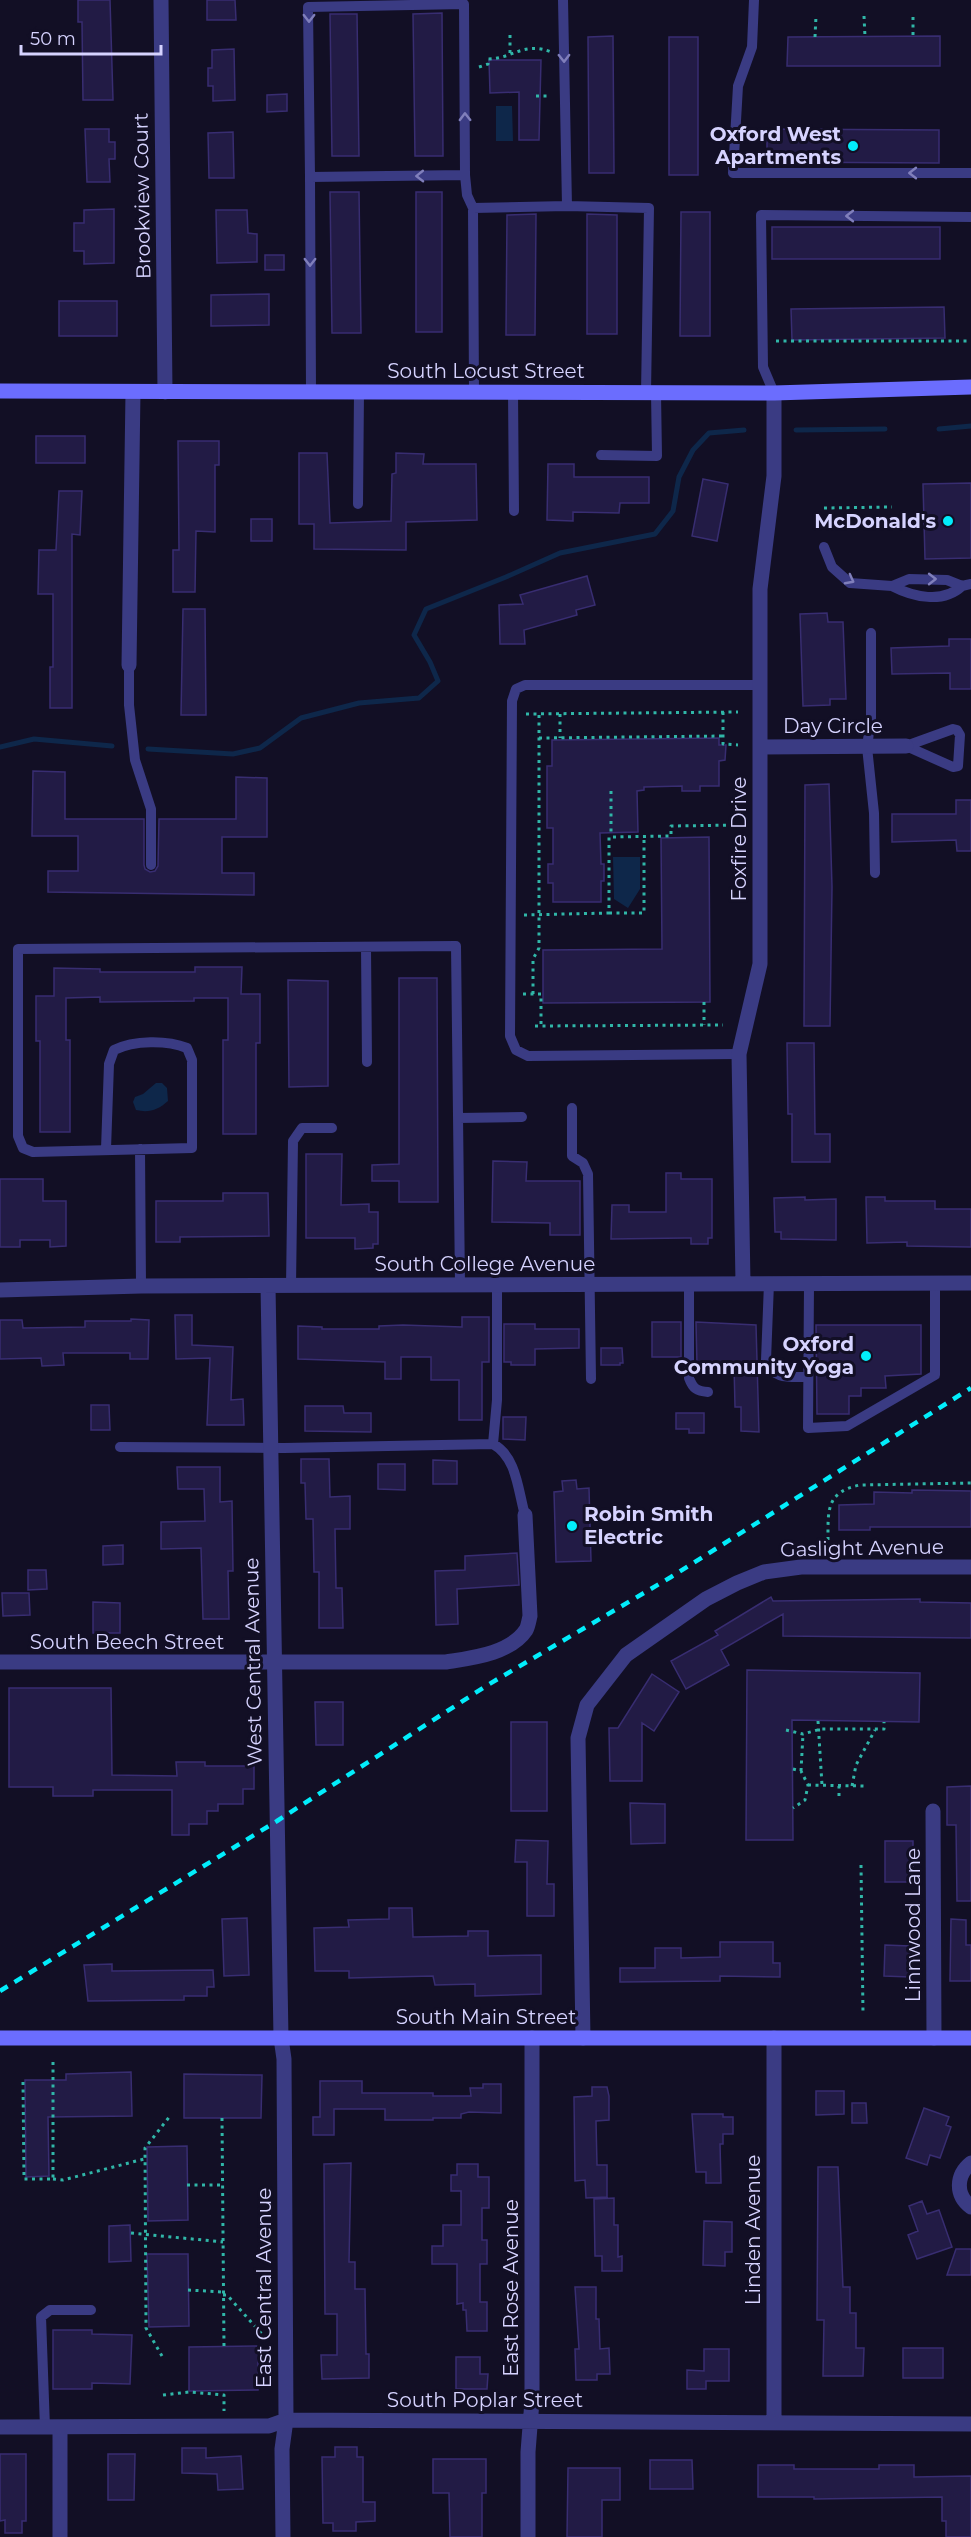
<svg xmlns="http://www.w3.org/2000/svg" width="971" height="2537" viewBox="0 0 971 2537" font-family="Montserrat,sans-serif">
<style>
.water{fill:#0e274a}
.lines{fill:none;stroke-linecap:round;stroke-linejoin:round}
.stream{stroke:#0e274a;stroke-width:5}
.building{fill:#221b45;stroke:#382d71;stroke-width:1.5}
.path{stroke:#30b6a8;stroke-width:3;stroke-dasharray:3 4.5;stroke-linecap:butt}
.lane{stroke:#3a3b83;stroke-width:10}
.street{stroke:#3a3b83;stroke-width:15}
.secondary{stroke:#6b6dfe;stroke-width:15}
.rail{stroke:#02edfb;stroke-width:4.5;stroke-dasharray:9 8;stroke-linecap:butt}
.oneway{stroke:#807fbb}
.poi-dot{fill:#02edfb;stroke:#120f25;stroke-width:2}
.labels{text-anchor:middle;stroke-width:6;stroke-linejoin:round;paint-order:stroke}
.poi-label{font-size:20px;font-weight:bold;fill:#d6d3ff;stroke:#120f25;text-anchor:end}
.street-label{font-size:20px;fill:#d6d3ff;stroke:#120f25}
</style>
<rect width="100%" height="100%" fill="#120f25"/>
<path class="water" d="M496,106H512L513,141H496Z
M613,857H640V889L628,908L614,899Z
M156,1083H162L167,1088L168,1101C158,1110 149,1113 136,1110L133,1102L135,1097L143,1094Z"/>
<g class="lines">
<path class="stream" d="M939,429L971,426
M796,430L885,429
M0,747L34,739L112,746
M148,749L233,754L260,748L301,718L359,703L419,698L438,681L430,662L414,635L426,609L506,577L560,553L655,534L673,511L679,477L693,450L709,433L744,430"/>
</g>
<path class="building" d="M78,0H110L113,100H83L82,22H78Z
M207,0H235L236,20H207Z
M442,13L443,156H415L413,14Z
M330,14H357L359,156H332Z
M613,36L614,173H589L588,37Z
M940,36V66H787L788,37Z
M669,37H698V175H669Z
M234,49L235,100L213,101V86H208V68H212V50Z
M489,60H541L539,140H519V92L490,93Z
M287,94V111L267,112V95Z
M85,129H109V142H115V159H109L110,182H87Z
M767,129L939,130V163L767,162Z
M233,132L234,178H209L208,133Z
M330,192H359L361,333H332Z
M416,192H442V332H416Z
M114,209V263L84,264V251H74V223H84V210Z
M216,210H247L248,233L257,234V262L217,263Z
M681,212H710V336H680Z
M536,214L535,335H506L507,215Z
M587,214L617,215V334H587Z
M772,227H940V259H772Z
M265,255H284V270H265Z
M269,294V325L211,326V295Z
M59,301H117V336H59Z
M944,307L945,338L792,340L791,309Z
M36,436H85V463H36Z
M178,441H219V465H215V532L196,531L195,592H173V550H179Z
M299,453H327L330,523L391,521L392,474L396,473V453L424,454L423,464H476L477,520L406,522V550L314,549V524H299Z
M548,464H574V477H649V503H620L619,513L573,512V521L547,520Z
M703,479L728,484L717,541L692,536Z
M971,483V558L925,559L923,484Z
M59,491H82L80,535L72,534V708H50V667H53V594H38L39,550H56Z
M251,519H272V541H251Z
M587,576L595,605L576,610L577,615L524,630L525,644H500L499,605L523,604L520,595Z
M183,609H205L206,715H181Z
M827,613L828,622H843L846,699H830V705L803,706L800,614Z
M949,639H971V689H950V673L892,674L891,648L949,646Z
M719,738V745H726L725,760L719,761V786H700V791H682V786L644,787V790L637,791L638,832L600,833L601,864H604V881H601V902H553V883H548V864H553V828H547V766H552V740Z
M33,771L65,772V819H144V865L145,869L150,872L155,871L158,866L159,819H236V777L267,778V837H222V873H254V895L48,892V871H78V836H32Z
M829,784L832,887L830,1026H804L805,785Z
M956,800H971V851H957L956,840L892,842V814H956Z
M709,837L710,1002L543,1003V950L662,949L661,838Z
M195,967H242L241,994H260V1043H256V1134H223V1040H228V998H194V1001L100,1002V997L66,998V1040H70V1132H40V1041H36V996H54V968L100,969V972H195Z
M399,978H437L438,1202H399V1181H372V1165L399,1164Z
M288,980L328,981V1086L289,1087Z
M787,1043H814L815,1134H830V1162H792V1114H788Z
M306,1154H342L341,1205L369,1204V1212H378V1244H373V1248L355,1249V1238H306Z
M493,1161L527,1162L526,1181H580V1235H550V1223L492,1222Z
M666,1173H681V1179H712V1238H708V1244H691V1238H685L611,1239L612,1205H629V1212H666Z
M0,1179H43V1201H66V1246L50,1247V1240H20V1247H0Z
M223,1193H268L269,1236L180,1237V1242H156V1201H223Z
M805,1197V1200L836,1199V1240L781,1239V1232H775L774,1198Z
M866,1197H885V1201H935V1209H971V1247L907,1246V1242L867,1243Z
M175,1315H192V1345L233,1347L231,1400L243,1399L244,1425H207L210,1358L176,1359Z
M462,1317H489V1362H482V1420H459V1380H431V1357H401V1379H385V1362L298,1359V1326L322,1327V1329H379V1326L403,1325L462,1327Z
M131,1319L149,1320L148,1359H130V1353H63L64,1365L42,1366L41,1358L0,1359V1320H22L23,1328L85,1327V1321H131Z
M652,1322H681V1357H652Z
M696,1322L756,1325L759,1432L741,1431V1407H735L734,1365H697Z
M504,1324H535V1329H579V1348L535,1349V1365H511V1362H504Z
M816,1325H921V1374L885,1376L886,1388H861V1396H849V1414H817Z
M601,1348H622L623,1363H620V1365H601Z
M91,1405H109L110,1430H91Z
M305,1406H343L344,1413H371V1432L305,1431Z
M676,1413H704V1433H689V1429H676Z
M503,1417H526L525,1440L503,1439Z
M301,1459H329L330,1497L350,1496V1529H335L336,1588H342L343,1628H319V1572H314L313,1519H306L305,1483H301Z
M433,1460L457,1461V1484H433Z
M378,1464H405V1490L378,1489Z
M177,1467H220V1502L232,1501L233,1571H228L229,1619H203L201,1548L161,1549V1522L205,1521L204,1489H178Z
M576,1480L577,1489L589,1488L591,1561L556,1562L554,1492L563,1491L562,1481Z
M912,1490L971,1491V1527H870V1530H839V1505L874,1504V1492L912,1493Z
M123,1545V1564L103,1565V1546Z
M517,1553L519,1585L457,1589L458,1624L436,1625L435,1571L465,1570V1556Z
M28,1570H46L47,1589L28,1590Z
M2,1593H29L30,1615L3,1616Z
M771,1597L773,1601L920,1599V1602L971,1603V1638L783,1636V1614L721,1650L729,1665L686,1689L671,1661L718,1635L715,1631Z
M93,1602L120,1603V1633H93Z
M747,1670L920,1673L919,1722L792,1720L793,1840H746Z
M652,1674L679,1692L654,1731L642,1723V1781H610L609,1728H618Z
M9,1688H111L112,1775L177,1776L176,1762H205V1766H254V1789H243V1804H218V1811H207V1824H189V1835H172V1790H93V1796H53V1787H9Z
M315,1702H343V1745H316Z
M511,1722H547V1811H511Z
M971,1786V1901H957L956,1825H947V1787Z
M630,1803L665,1804V1843L631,1844Z
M516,1840L548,1841L547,1884H554V1916H527V1862H515Z
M885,1841H913V1882H885Z
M389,1908H412L413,1937L468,1936V1931H488V1956L541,1955V1994L475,1996V1984L435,1985L433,1976L349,1978V1971H315L314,1928L349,1927L348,1920L389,1919Z
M247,1918L249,1975L224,1976L222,1919Z
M951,1919L966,1920V1945H971V1981H950Z
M720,1942H773V1963H780V1977L720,1976V1981L620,1982V1968H655V1948H681V1958L720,1957Z
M885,1945L910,1946V1977L884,1976Z
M112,1964V1971L213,1970L214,1987H207V1996H184V2000L88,2001L84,1965Z
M131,2072L132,2116L48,2117L49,2176L26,2177L25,2080H66V2074Z
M184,2074L262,2075L261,2118H184Z
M320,2081H362V2093H433V2096H471L470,2088H483V2084H501V2113L469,2112L461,2114V2118H433V2120H385V2109H334V2135H313V2117H320Z
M592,2087H607L609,2096V2120L596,2121L597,2165H607V2197L586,2198L585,2180L575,2181L574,2097L592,2096Z
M816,2091H844V2114L816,2115Z
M852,2103H866L867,2123H852Z
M924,2108L949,2117L946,2125L951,2127L940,2158L930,2155L927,2165L906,2158Z
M692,2114H723V2117H733V2134H723V2144H720L721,2183H706V2172H696Z
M187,2146L188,2220L148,2221L147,2147Z
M351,2163L349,2262H355V2289H365L366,2354H369V2378L322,2379L321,2355H337V2314H325L324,2164Z
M457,2164H478V2177H489V2208H482V2240H487V2264H480V2302H487V2331H467L466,2310H463V2303L457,2304V2264H432V2246H443V2225H461V2191H451V2175H457Z
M818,2167H838L843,2287H850V2313H856V2348H864L863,2376H823L824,2320H817Z
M614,2198V2225H618V2257L622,2256V2271H602V2256H595L594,2199Z
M922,2201L927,2214L939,2210L952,2247L917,2259L908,2235L918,2231L909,2206Z
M704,2221L732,2222V2252H725V2266L703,2265Z
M130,2225L131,2261L109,2262V2226Z
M956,2249H971V2275H947Z
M147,2254H188L189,2326L149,2327Z
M575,2287H596V2319H599L600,2349L609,2348L610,2374H597V2380H576L575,2349H579Z
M53,2330H92V2334L132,2335L130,2384L92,2383V2389H53Z
M258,2346V2390L189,2391V2347Z
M903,2348H943V2378H903Z
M704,2349H729V2381H706V2389H687V2370L704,2371Z
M456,2357H480V2374H488L487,2389H456Z
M335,2447H357V2457H363V2502H375V2521L356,2522V2531H333V2523H323L322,2457H335Z
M182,2448H206V2458L241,2456L243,2489L218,2490L217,2474L182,2473Z
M0,2454H26V2521H22V2533H5V2520L0,2521Z
M108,2454H135L134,2500H108Z
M433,2459H486V2493H482V2537H450L449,2493H433Z
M650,2460H692L693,2489H650Z
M758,2465H794V2469H879V2465H914V2477L971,2476V2537H946V2521H942V2497L814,2499V2497H758Z
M568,2468H620V2500H602V2537H567Z"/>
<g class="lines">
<path class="path" d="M864,16L865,37
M913,17V37
M510,35V53
M815,37L816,16
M479,67L488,64V59C512,59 524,41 551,52
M536,96H551
M776,341H967
M824,508L892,507
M723,712V744L738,745
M526,714L738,712
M560,714V738
M539,738L723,736
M611,791V836
M609,913H644V837
M524,915L609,913V837L671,836V826L739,825
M523,994H541V1026
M533,994V959L539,948V714
M704,1002V1025
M535,1026L723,1025
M828,1540C828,1510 826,1492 860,1485L971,1483
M818,1721L822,1785
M786,1730L803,1734L821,1729H884V1722
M793,1769L801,1771L808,1785L805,1800L793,1808
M801,1771L803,1734
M808,1785L866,1786
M852,1786L856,1765L875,1730
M839,1796V1786
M861,1865L863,2013
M23,2082L24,2179H53V2059
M222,2118L224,2347
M53,2179L63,2180L144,2159
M187,2185H222
M131,2233L223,2242
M188,2290L223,2292
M223,2295H227L269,2342
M162,2356L146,2328L145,2148L170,2116
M163,2395L189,2392L224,2395V2411"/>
<path class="lane" d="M563,0L567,206
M754,0L752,47L738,86L733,173H971
M310,177L308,7L464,4L465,175
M473,208L567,206L649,208L646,393
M311,392L310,177L465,175L467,195L473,208L474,392
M513,392L514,511
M774,393L763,367L761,215L971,217
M601,455L657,456L656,393
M358,504L359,392
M824,547L832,567L850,583L892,586L909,579L947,580L962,586L971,584
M892,586C913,597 943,604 962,586
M871,633V718L867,747L874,813L875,873
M129,665V705L135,760L151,809V865
M953,729L957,730L960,735L958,766L953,767L906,746Z
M366,947L367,1062
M739,1054L528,1056L516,1050L510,1036L512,701L516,689L525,685H759
M572,1108V1156L583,1163L588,1174L591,1379
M458,1118L522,1117
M106,1149L109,1064L114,1050C134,1040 167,1040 187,1048L192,1060V1148L33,1152L23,1148L18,1136V949L456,946L460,1285
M140,1149L141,1286
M689,1283V1378C693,1389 697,1391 708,1392
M769,1283L766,1360C772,1380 790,1377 808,1377
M809,1284L808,1428L847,1426L935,1375V1283
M291,1286L293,1141L302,1128H332
M493,1444L497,1400V1284
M120,1447L284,1448L493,1444C517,1457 518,1491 525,1515
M45,2428L41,2317L50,2310H91"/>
<path class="street" d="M161,0L165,392
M129,665L133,392
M760,747L906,746
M743,1283L739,1054L760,964V589L774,476V393
M268,1286L281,2038L284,2059L286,2420L282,2449L283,2537
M0,1290L141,1286L971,1283
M0,1662H446C471,1658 510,1654 526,1630C528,1627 529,1620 530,1616L525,1515
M933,1811L934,2038
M583,2038L578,1738L587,1705L626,1655L706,1599L737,1583L764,1572L801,1567H971
M774,2038V2422
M971,2163C956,2175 955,2195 971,2207
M0,2427L269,2426L286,2420L971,2424
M60,2537V2428
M528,2537V2452L532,2401V2038"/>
<path class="secondary" d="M0,391L774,393L971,387
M0,2038H971"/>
<path class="rail" d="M0,1991L277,1821L486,1686L671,1577L971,1388"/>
</g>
<defs><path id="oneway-chevron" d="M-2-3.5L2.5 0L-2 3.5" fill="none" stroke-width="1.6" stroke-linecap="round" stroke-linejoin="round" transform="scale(1.5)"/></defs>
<g class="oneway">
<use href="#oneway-chevron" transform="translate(309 18) rotate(90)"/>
<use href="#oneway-chevron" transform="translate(564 58) rotate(89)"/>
<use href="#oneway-chevron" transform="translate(465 117) rotate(-91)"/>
<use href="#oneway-chevron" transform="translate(913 173) rotate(-180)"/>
<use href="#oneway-chevron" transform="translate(420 176) rotate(179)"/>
<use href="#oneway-chevron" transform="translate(850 216) rotate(-180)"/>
<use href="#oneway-chevron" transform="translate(310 262) rotate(90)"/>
<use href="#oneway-chevron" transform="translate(932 579)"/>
<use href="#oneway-chevron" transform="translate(850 580) rotate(28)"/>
</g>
<g class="poi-dot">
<circle cx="853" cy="146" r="6"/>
<circle cx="948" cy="521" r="6"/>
<circle cx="866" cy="1356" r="6"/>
<circle cx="572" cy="1526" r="6"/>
</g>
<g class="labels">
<g class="poi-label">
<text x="841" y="141">Oxford West<tspan x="841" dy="23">Apartments</tspan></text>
<text x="936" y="528">McDonald's</text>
<text x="854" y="1351">Oxford<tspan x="854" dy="23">Community Yoga</tspan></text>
<text x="584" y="1521" text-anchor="start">Robin Smith<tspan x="584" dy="23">Electric</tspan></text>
</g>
<g class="street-label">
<text transform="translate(142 196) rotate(-91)" y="7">Brookview Court</text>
<text x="486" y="378">South Locust Street</text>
<text x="833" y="733">Day Circle</text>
<text transform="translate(739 839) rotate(-90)" y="7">Foxfire Drive</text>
<text x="485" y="1271">South College Avenue</text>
<text transform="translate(862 1548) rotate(-1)" y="7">Gaslight Avenue</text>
<text x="127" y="1649">South Beech Street</text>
<text transform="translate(253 1662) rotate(-91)" y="7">West Central Avenue</text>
<text transform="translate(913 1925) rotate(-90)" y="7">Linnwood Lane</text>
<text x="486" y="2024">South Main Street</text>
<text transform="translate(753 2230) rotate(-90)" y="7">Linden Avenue</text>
<text transform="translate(264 2288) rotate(-90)" y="7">East Central Avenue</text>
<text transform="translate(511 2288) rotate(-90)" y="7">East Rose Avenue</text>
<text x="485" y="2407">South Poplar Street</text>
</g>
</g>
<path d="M21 45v9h140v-9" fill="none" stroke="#d6d3ff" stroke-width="3"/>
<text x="30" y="45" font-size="18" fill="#d6d3ff" stroke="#120f25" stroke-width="4.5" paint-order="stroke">50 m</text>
</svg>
